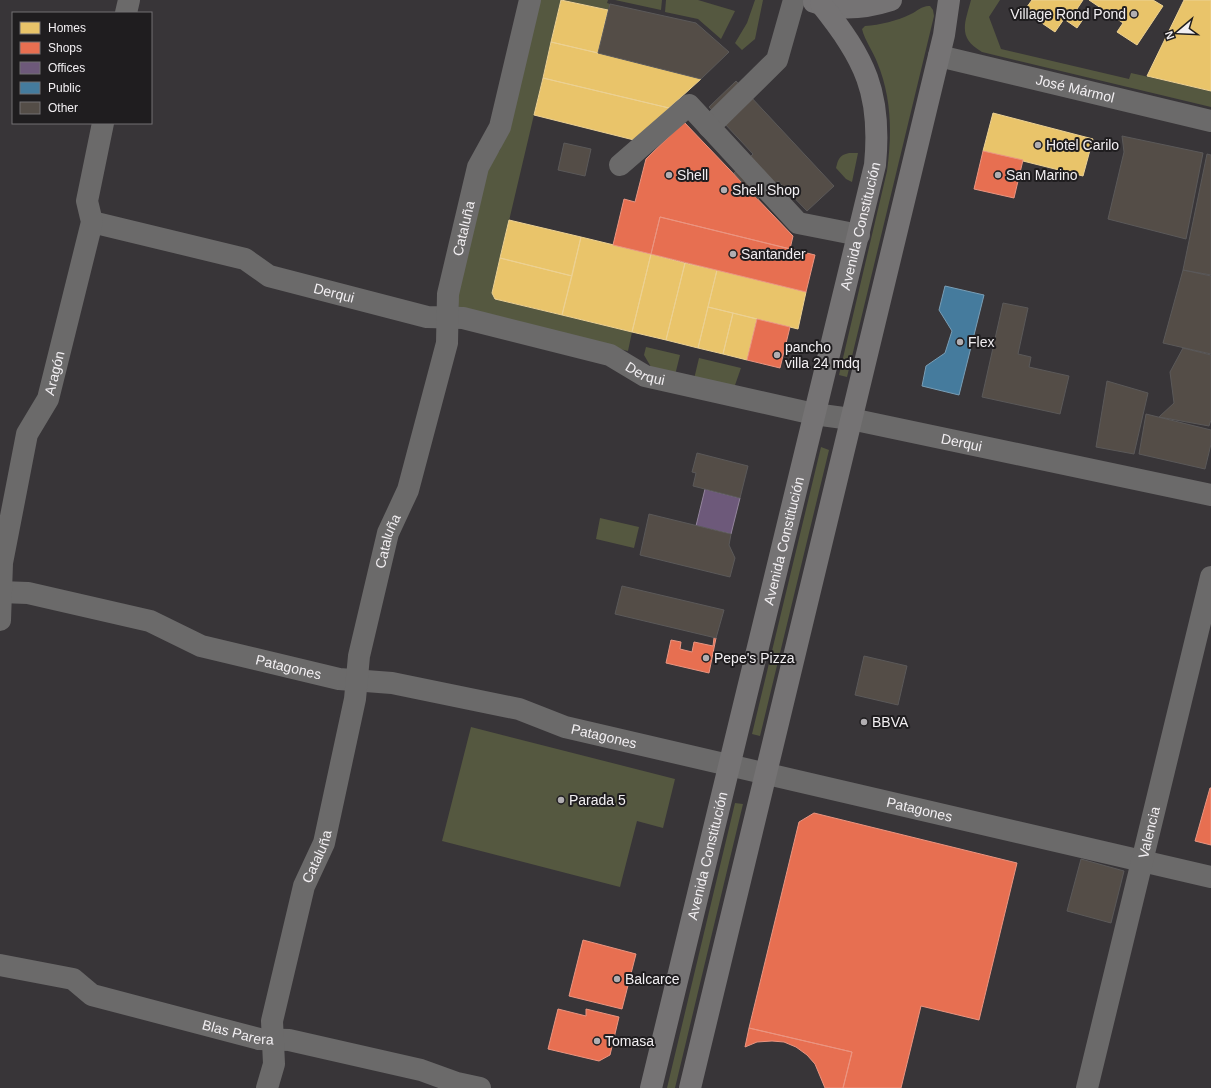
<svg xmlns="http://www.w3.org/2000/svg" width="1211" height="1088" viewBox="0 0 1211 1088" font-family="Arial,sans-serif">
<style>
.green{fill:#555840}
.homes{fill:#e9c46a;stroke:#ecd193}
.shops{fill:#e76f51;stroke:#ea9581}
.offices{fill:#6d597a;stroke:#95869e}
.public{fill:#457b9d;stroke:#799eb6}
.building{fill:#544d47;stroke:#5b5959}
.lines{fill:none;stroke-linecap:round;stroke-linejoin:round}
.minor{stroke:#6b6a6a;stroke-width:22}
.major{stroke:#757374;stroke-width:22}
.poi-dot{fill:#b1aeb1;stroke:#1f1d1f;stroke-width:1.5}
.labels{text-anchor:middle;stroke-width:4;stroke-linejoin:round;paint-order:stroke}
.poi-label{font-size:14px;fill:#f2eff2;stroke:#1f1d1f;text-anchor:start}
.street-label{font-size:14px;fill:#f2eff2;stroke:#1f1d1f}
</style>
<rect width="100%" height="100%" fill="#383538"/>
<path class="green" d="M537,0H561L492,293L495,299L632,332L628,351L463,311L459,309L456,289L483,170L500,150Z
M564,0H608L607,3L610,4L608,10Z
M615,0H662L661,10Z
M666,0H698L735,11L721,39L698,19L665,12Z
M755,0H763L755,39L742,50L735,43L747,23Z
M971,0H1000L989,17L1001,49L1129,79L1131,73L1211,91V107L982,52C957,38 965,23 971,0Z
M930,6L933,10L934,16L847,377L839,375L887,171C892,134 892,98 877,62C873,51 865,41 862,29L865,26C880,25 897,21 911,14C917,11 923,5 930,6Z
M849,153H858L852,182L846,179L836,168C838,160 839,155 849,153Z
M646,347L680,355L675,375L651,367L644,355Z
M699,358L741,368L734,388L694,379Z
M821,447L829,450L760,736L752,734Z
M600,518L639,527L634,548L596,539Z
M471,727L675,779L663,828L637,821L620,887L442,841Z
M735,803L743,804L675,1088H667Z"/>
<path class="homes" d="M561,0L608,10L598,53L551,42Z
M1032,0H1083L1077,9L1086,15L1077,28L1064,19L1055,32L1024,11Z
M1089,0H1153L1163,6L1137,45L1117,32L1123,23Z
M1184,0H1211V91L1147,76Z
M551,42L598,53L701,79L669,108L543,78Z
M543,78L669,108L638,141L534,115Z
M993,113L1093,139L1083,176L983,151Z
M509,220L581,237L572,276L500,258Z
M581,237L651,254L632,332L562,315Z
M651,254L685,263L666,340L632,332Z
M500,258L572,276L562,315L495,299L492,293Z
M685,263L717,270L698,348L666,340Z
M717,270L806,292L798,329L708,307Z
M708,307L733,313L723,354L698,348Z
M733,313L757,319L747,360L723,354Z"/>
<path class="shops" d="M684,122L793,236L790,249L660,217L651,254L613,245L624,199L635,202L646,159Z
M983,151L1023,160L1014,198L974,189Z
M660,217L815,255L806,292L651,254Z
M757,319L790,327L780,368L747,360Z
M714,638H716L709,673L666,663L671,640L681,642L680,649L692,652L694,642L713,646Z
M1210,788H1211V845L1195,841Z
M814,813L1017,863L979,1020L921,1006L901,1088H843L852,1052L749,1028L799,822Z
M583,940L636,954L622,1009L569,996Z
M558,1009L586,1016V1009L619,1017L610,1055L599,1061L548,1049Z
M749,1028L852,1052L843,1088H825L815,1064L807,1055L796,1047L784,1042L772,1041L757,1042L745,1047Z"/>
<path class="offices" d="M705,489L740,498L731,534L696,526Z"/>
<path class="public" d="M945,286L984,295L959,395L922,386L926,366L945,353L952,331L939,310Z"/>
<path class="building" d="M610,4L696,23L729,52L701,79L598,53Z
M736,81L834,186L807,211L778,181L758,199L734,173L753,154L709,107Z
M1122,136L1203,153L1186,239L1108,219L1124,152Z
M564,143L591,149L585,176L558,170Z
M1207,154L1211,155V275L1183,270Z
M1183,270L1211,276V354L1163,343Z
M1003,303L1028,308L1018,354L1031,357L1029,367L1069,376L1060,414L982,397Z
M1183,348L1211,355V420L1209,426L1159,417L1174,403L1170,372Z
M1107,381L1148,393L1134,454L1096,447Z
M1146,414L1211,430V444L1205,469L1139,454Z
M697,453L748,466L740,498L693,486L696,473L692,472Z
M649,514L731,534L729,545L735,558L730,577L640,555Z
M622,586L724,610L716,638L615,614Z
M864,656L907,666L898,705L855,695Z
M1081,859L1124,871L1111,923L1067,911Z"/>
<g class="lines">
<g class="minor">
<path d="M126,13L129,0"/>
<path id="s1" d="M939,56L1211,121"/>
<path d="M709,127L777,60L794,0"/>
<path d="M620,165L689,105L798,223L859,235"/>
<path id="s2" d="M92,222L245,259L269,276L427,317L463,318L610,355L645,376L814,414L851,419L1211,495"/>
<path id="s3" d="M0,592L28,593L150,621L201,646L339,679L392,683L519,709L565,727L1211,877"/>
<path id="s4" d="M0,620L2,563L27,434L48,399L92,222L87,201L103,123"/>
<path id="s5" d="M0,965L73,979L92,995L259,1039L289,1040L421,1070L457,1083L480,1088"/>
<path id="s6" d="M267,1088L274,1064L272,1021L304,886L324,843L355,699L359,656L388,533L408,490L447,343L448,294L478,167L500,127L530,0"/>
<path id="s7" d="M1087,1088L1211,577"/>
</g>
<g class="major">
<path d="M814,2C839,11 866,8 891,0"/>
<path id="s8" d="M651,1088L875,165C882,93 865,59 821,4"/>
<path d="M690,1088L944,35L949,0"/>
</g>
</g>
<g class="poi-dot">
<circle cx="1134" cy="14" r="4"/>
<circle cx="1038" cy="145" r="4"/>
<circle cx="669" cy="175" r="4"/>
<circle cx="998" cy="175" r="4"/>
<circle cx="724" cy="190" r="4"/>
<circle cx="733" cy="254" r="4"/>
<circle cx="960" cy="342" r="4"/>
<circle cx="777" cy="355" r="4"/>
<circle cx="706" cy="658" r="4"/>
<circle cx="864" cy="722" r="4"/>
<circle cx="561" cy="800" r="4"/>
<circle cx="617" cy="979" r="4"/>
<circle cx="597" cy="1041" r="4"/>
</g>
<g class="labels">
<g class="poi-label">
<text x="1126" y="19" text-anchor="end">Village Rond Pond</text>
<text x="1046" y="150">Hotel Carilo</text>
<text x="677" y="180">Shell</text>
<text x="1006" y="180">San Marino</text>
<text x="732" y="195">Shell Shop</text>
<text x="741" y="259">Santander</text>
<text x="968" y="347">Flex</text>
<text x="785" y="352">pancho<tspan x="785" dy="16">villa 24 mdq</tspan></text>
<text x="714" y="663">Pepe's Pizza</text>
<text x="872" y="727">BBVA</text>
<text x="569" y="805">Parada 5</text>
<text x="625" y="984">Balcarce</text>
<text x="605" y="1046">Tomasa</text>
</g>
<g class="street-label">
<text dy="5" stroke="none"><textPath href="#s1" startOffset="140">José Mármol</textPath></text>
<text dy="5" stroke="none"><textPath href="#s8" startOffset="887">Avenida Constitución</textPath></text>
<text dy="5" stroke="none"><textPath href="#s6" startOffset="887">Cataluña</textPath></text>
<text dy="5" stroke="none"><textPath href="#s2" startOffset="254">Derqui</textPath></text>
<text dy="5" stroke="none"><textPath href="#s2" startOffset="578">Derqui</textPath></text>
<text dy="5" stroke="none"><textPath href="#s4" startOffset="256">Aragón</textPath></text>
<text dy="5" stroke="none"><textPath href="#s2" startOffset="902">Derqui</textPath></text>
<text dy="5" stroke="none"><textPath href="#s8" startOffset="563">Avenida Constitución</textPath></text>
<text dy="5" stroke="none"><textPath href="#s6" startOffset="563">Cataluña</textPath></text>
<text dy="5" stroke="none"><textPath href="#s3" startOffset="300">Patagones</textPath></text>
<text dy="5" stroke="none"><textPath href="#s3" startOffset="624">Patagones</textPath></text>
<text dy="5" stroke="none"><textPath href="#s3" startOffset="948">Patagones</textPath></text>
<text dy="5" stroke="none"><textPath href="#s7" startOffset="263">Valencia</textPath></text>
<text dy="5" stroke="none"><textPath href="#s6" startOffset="239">Cataluña</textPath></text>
<text dy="5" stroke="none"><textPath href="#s8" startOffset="239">Avenida Constitución</textPath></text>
<text dy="5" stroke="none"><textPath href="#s5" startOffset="250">Blas Parera</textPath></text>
</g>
</g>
<rect x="12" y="12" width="140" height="112" fill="#1f1d1f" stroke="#737173"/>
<rect x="20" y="22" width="20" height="12" fill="#e9c46a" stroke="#737173"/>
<text x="48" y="32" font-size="12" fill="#f2eff2">Homes</text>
<rect x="20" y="42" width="20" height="12" fill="#e76f51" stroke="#737173"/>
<text x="48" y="52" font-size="12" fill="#f2eff2">Shops</text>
<rect x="20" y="62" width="20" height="12" fill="#6d597a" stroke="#737173"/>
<text x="48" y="72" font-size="12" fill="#f2eff2">Offices</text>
<rect x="20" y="82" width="20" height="12" fill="#457b9d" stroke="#737173"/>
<text x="48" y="92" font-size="12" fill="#f2eff2">Public</text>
<rect x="20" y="102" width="20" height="12" fill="#544d47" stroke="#737173"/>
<text x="48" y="112" font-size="12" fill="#f2eff2">Other</text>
<g transform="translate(1179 32) rotate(251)" stroke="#1f1d1f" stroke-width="3" paint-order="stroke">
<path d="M0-3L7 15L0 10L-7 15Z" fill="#f2eff2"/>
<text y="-6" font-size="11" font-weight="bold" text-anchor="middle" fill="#f2eff2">N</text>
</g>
</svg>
